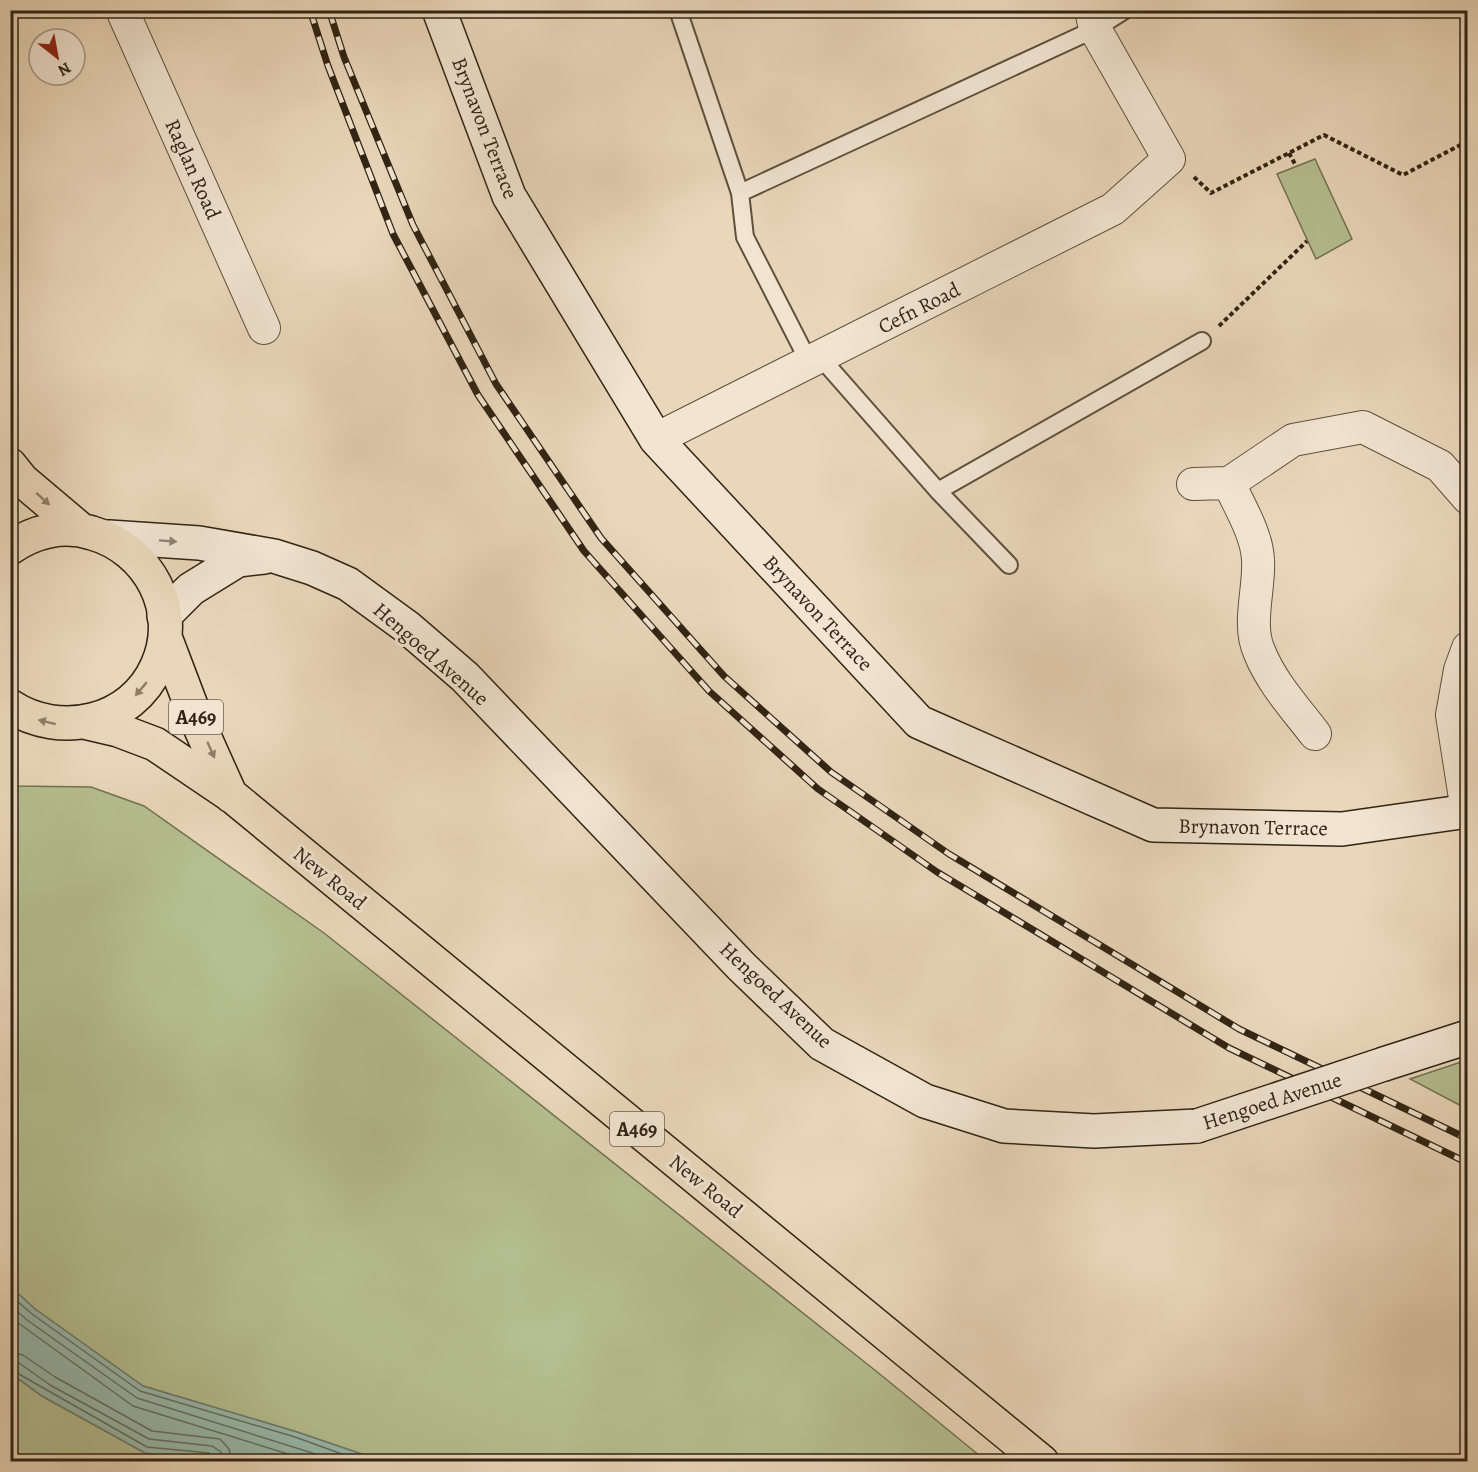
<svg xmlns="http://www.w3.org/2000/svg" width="1478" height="1472" viewBox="0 0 1478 1472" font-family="Alegreya,serif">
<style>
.green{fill:#b5bf91;stroke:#727252;stroke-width:1.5}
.water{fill:#98baad;stroke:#6e7e70;stroke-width:1.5}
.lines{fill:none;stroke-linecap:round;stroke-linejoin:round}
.shore{stroke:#646f60;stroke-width:1.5}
.lane-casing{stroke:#5e513e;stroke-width:20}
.street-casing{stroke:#5e513e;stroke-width:34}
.secondary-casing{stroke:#302414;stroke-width:36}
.primary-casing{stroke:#302414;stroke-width:36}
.path{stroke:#302414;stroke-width:4;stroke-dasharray:4.5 3;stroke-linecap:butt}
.lane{stroke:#f1e5d2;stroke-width:16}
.street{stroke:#f1e5d2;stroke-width:32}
.secondary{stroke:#f1e5d2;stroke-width:33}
.primary{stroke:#ead7ba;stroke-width:33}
.rail-casing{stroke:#302414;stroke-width:7}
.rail{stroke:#f1e5d2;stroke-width:4.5;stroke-dasharray:14;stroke-linecap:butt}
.secondary-bridge-casing{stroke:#302414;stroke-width:36;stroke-linecap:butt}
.secondary-bridge{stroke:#f1e5d2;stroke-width:33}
.oneway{fill:#8d7e67}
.oneway2{fill:#908473}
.labels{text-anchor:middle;stroke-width:6;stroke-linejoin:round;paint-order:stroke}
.shield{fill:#f1e5d2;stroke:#6a5e4d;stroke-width:1.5}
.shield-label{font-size:20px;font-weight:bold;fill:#302414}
.street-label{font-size:21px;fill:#302414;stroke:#f1e5d2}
</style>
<rect width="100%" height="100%" fill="#ead7ba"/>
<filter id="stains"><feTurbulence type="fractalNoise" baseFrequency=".00333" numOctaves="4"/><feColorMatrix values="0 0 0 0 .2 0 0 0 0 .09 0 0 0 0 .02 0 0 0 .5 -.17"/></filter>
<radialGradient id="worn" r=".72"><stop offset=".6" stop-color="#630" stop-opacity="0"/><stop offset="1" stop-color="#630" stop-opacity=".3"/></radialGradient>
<path class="green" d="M1315,159L1352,239L1316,259L1277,174Z
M11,782L15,786L91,787L144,806L324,933L881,1375L986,1461H382L297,1432L143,1386L35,1309L11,1287Z
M1467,1060V1109L1410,1079Z
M10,1373L42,1396L145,1453L216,1461H11Z"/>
<path class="water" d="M11,1287L35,1309L143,1386L297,1432L382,1461L217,1462L145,1453L42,1396L11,1373Z"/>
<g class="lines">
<path class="shore" d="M10,1295L32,1314L140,1391L295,1437L364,1462
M10,1305L27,1320L137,1398L341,1462
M10,1317L133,1406L314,1462
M10,1352L23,1355L55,1377L152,1431L220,1439L229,1449L232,1462
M10,1361L19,1363L50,1385L149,1439L212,1446L221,1452L223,1462
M10,1369L147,1447L209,1453L214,1456L215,1462"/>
<defs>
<path id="lane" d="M678,10L740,193L1095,29L1125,10
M740,193L745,237L810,364
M821,358L938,491L1009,565
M938,491L1202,341"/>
<path id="street" d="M122,10L264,328
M656,439L1113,209L1169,159L1095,29L1091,10
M1229,483C1239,506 1257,534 1258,560C1260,587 1247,624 1259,651C1271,682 1295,708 1315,734
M1193,484L1229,483L1293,440L1363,427L1440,466L1468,498
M1467,811L1452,715L1460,670L1468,648"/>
<path id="secondary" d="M439,10L509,196L656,439L919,722L1153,825L1342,829L1468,811
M109,537L199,543L274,556L312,568L348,584L407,627L465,677L741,966L822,1044L925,1101L1004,1126L1094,1131L1197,1126
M164,616L191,589L238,560L264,557
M1384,1064L1468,1037"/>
<path id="primary" d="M10,465L22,480L80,529
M10,548C34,531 64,524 92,533C149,549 182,611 157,666C132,723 60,739 10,706
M165,637L195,716L231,796
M88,723L118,730L155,744L232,796L1042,1462"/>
</defs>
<use href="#lane" class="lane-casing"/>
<use href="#street" class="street-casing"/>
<use href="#secondary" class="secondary-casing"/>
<use href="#primary" class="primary-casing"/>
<path class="path" d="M1289,153L1296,166
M1194,177L1211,193L1324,135L1403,175L1468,141
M1219,326L1307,241"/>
<use href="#lane" class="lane"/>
<use href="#street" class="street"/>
<use href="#secondary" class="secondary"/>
<use href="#primary" class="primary"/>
<defs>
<path id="rail" d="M310,10L328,66L393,234L478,395L584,551L709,691L818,789L937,872L1229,1048L1468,1163
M329,10L344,57L413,225L496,384L601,538L724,676L831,772L949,854L1239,1029L1468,1139"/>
</defs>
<use href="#rail" class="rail-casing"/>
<use href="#rail" class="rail"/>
<defs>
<path id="secondary-bridge" d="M1197,1126L1384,1064"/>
</defs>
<use href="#secondary-bridge" class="secondary-bridge-casing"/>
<use href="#secondary-bridge" class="secondary-bridge"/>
</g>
<defs><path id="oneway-solid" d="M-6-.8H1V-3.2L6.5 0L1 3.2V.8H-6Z" transform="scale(1.5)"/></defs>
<g class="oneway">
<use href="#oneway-solid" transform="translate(43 499) rotate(42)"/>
<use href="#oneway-solid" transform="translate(141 689) rotate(130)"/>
<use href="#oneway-solid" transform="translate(47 722) rotate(-166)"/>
<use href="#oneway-solid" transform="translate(211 750) rotate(66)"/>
</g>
<use class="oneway2" href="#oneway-solid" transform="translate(168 541) rotate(4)"/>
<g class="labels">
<g class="shield">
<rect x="169" y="700" width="54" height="34" rx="4.5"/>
<rect x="610" y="1112" width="54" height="34" rx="4.5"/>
</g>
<g class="shield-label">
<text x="196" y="724">A469</text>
<text x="637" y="1136">A469</text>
</g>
<g class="street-label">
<text transform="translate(485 128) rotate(69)" y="7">Brynavon Terrace</text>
<text transform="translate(193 169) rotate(66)" y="7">Raglan Road</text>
<text transform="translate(919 308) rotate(-27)" y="7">Cefn Road</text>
<text transform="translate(818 613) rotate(47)" y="7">Brynavon Terrace</text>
<text transform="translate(431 654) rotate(41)" y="7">Hengoed Avenue</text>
<text transform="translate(1253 827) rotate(1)" y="7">Brynavon Terrace</text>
<text transform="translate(330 878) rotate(39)" y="7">New Road</text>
<text transform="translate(776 995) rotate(43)" y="7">Hengoed Avenue</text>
<text transform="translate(1272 1101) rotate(-18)" y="7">Hengoed Avenue</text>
<text transform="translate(706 1186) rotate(39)" y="7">New Road</text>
</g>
</g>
<rect width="1478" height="1472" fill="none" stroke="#ead7ba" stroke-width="36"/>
<rect x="12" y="12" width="1454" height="1448" fill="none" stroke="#302414" stroke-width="3"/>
<rect x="18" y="18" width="1442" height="1436" fill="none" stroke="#302414" stroke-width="1.5"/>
<g transform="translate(57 57) rotate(149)"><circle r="28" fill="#f1e5d2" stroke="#a49886" stroke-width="1.5"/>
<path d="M0-4.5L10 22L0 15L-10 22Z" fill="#8f2418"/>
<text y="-9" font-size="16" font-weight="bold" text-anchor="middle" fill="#302414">N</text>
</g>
<rect width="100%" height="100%" filter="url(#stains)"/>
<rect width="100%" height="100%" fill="url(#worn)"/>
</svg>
